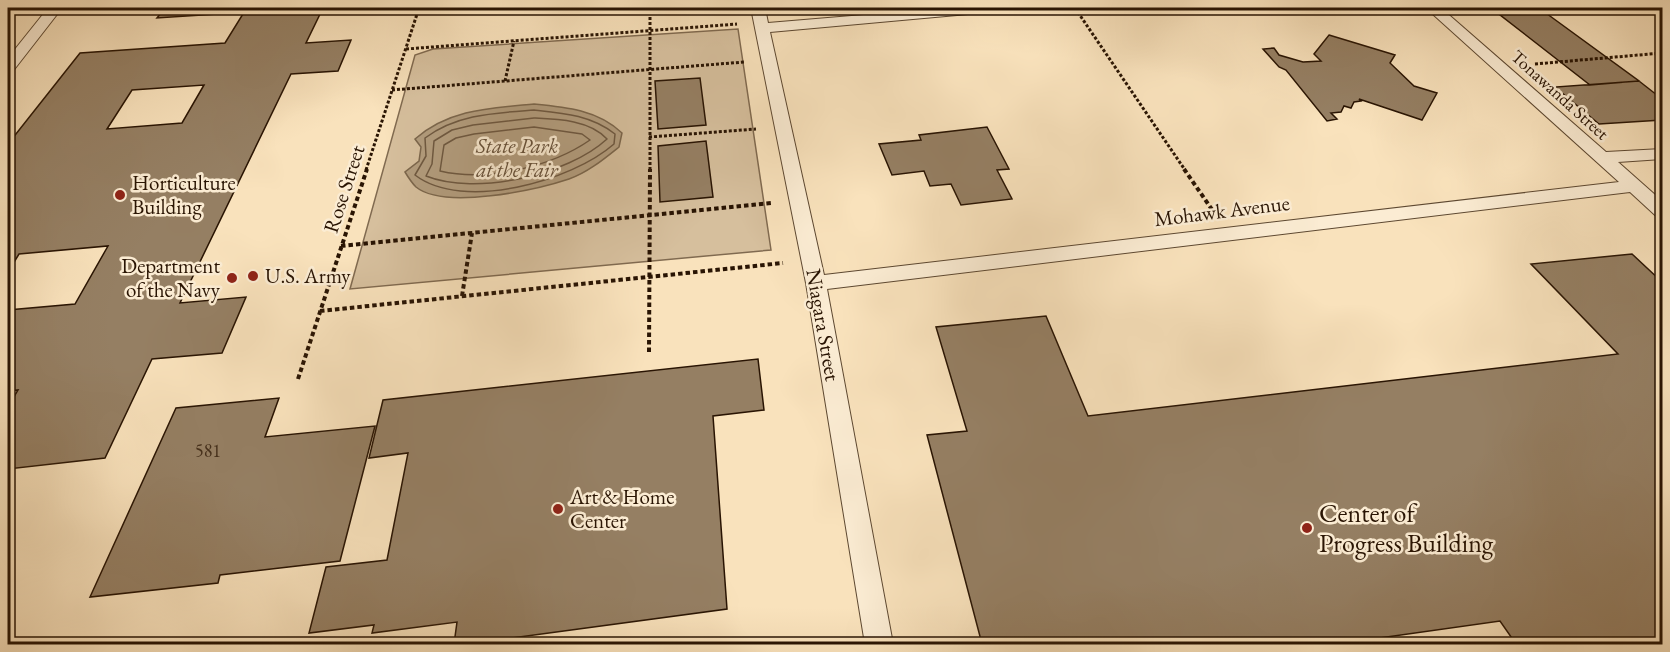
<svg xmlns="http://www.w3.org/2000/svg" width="1670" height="652" viewBox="0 0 1670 652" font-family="'EB Garamond',serif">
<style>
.green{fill:#d6bf9d;stroke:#806a50;stroke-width:1.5}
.water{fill:#b29c7d;stroke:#7b664c;stroke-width:1.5}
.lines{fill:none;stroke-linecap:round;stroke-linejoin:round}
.shore{stroke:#6e5840;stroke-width:1.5}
.building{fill:#957f63;stroke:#291403;stroke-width:1.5;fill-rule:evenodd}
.service-casing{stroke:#5d4831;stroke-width:2}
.path-far1{stroke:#291403;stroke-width:3;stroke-dasharray:3 2;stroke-linecap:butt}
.path{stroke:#291403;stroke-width:4;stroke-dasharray:4.5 3;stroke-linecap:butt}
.service{fill:#fbecd3;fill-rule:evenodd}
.poi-dot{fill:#8f2418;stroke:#fbecd3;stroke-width:2}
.labels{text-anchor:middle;stroke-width:5;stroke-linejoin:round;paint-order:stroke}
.far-street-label{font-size:18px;fill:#291403;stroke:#fbecd3}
.number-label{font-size:18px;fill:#442f1b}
.park-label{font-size:21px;font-style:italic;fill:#665039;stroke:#fbecd3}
.poi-label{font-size:21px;fill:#291403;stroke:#fbecd3;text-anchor:start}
.street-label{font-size:21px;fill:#291403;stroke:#fbecd3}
.near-poi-label{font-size:26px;fill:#291403;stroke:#fbecd3;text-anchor:start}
</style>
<rect width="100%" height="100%" fill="#f9e2bc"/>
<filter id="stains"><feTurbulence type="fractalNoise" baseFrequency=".00333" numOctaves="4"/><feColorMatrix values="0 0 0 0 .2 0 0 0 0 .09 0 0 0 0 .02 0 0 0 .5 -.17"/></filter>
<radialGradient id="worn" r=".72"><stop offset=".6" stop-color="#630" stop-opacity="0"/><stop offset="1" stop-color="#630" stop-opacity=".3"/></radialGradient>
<path class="green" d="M738,29L771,250L350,289L415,55L433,49Z"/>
<path class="water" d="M534,104C566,107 598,110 622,133L619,147C604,159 587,173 569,179C536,190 444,210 416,187C412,183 408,177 405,172L419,161L421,147L415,139C449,109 491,108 534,104Z"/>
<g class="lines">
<path class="shore" d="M534,110C563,113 591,115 615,134L614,144C572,181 463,212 415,175L426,156L425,138C457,114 495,113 534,110Z
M534,118C558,119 590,120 607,139C568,175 476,196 426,176L432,164L434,141L452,130L473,125Z
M534,127L582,134L590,140C551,167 487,182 440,171L444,145L456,138L474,134Z"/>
</g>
<path class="building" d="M165,8H236L233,13L157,18Z
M277,8H323L306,43L351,40L338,71L291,74L180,303L246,297L222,353L152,359L105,458L8,469V407L18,390L8,391V310L75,304L108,246L19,254L8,272V144L80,53L225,43L246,9ZM204,85L182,123L107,129L132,90Z
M1539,8L1639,81L1590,85L1495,11Z
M1329,35L1395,55L1390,63L1414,86L1437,93L1422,120L1359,99L1361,101L1354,102L1351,108L1344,106L1341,112L1331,113L1337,119L1327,121L1286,70L1279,67L1263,49L1274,48L1279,55L1303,62L1321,61L1314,54Z
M700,78L706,125L658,129L655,81Z
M1639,81L1662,99V120L1599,124L1555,87Z
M987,127L1009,169L997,170L1012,199L961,205L951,184L930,186L924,171L892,175L879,144L921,140L919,135Z
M706,141L713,197L660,202L658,146Z
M1632,254L1662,282V644H1516L1500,621L1337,644H982L927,435L967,431L936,327L1046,316L1088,416L1618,354L1531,264Z
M758,359L764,410L713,416L727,609L467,644H454L457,622L372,633L374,625L309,633L326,567L387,560L408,453L369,458L383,400Z
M279,398L265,437L375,426L340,561L220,575L218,583L90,597L176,408Z"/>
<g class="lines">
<defs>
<path id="service" d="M48,8H62L13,71L8,73V58Z
M751,8H765L768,23L947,8H997L990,12L770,32L824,275L1619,182L1426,8H1441L1606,152L1662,149V159L1618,162L1662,201V217L1655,215L1630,192L827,289L893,644H865L806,283Z"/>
</defs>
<use href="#service" class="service-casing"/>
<path class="path-far1" d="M1075,8L1185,170
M406,49L737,24
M1535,64L1662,53
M505,81L514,41
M392,90L744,62
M649,137L756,129
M366,170L419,8
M650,170V8"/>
<path class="path" d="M1184,169L1213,211
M341,246L771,203
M462,296L472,233
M320,311L783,263
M649,352L650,169
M298,379L367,169"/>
<use href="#service" class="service"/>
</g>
<g class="poi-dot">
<circle cx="120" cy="195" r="6"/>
<circle cx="253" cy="276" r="6"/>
<circle cx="232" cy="278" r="6"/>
<circle cx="558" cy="509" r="6"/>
<circle cx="1307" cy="528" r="6"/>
</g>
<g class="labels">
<g class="far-street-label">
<text transform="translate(1560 95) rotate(42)" y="6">Tonawanda Street</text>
</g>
<g class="number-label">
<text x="208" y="457">581</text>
</g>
<g class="park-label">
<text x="517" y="153">State Park<tspan x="517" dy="24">at the Fair</tspan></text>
</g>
<g class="poi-label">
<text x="132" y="190">Horticulture<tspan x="132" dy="24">Building</tspan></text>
<text x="220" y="273" text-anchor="end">Department<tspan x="220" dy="24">of the Navy</tspan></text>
<text x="265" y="283">U.S. Army</text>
<text x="570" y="504">Art &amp; Home<tspan x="570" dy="24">Center</tspan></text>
</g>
<g class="street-label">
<text transform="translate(344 189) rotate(-72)" y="7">Rose Street</text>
<text transform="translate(1222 211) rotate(-7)" y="7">Mohawk Avenue</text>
<text transform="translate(823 325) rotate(80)" y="7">Niagara Street</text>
</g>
<g class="near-poi-label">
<text x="1319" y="522">Center of<tspan x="1319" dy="30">Progress Building</tspan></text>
</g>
</g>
<rect width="1670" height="652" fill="none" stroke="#f9e2bc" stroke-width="30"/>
<rect x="9" y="9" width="1652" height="634" fill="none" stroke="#291403" stroke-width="3"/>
<rect x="15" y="15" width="1640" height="622" fill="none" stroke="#291403" stroke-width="1.5"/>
<rect width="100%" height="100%" filter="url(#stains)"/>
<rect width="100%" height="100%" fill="url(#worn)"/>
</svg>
